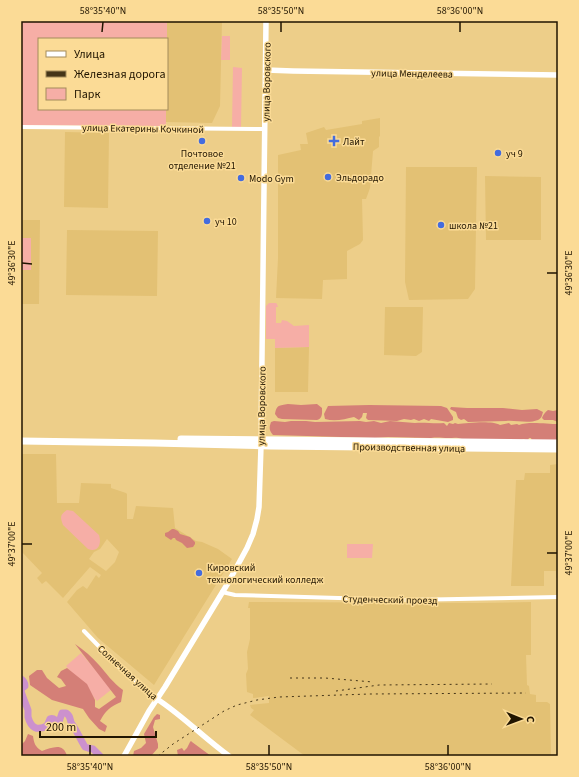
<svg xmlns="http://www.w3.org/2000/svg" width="579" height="777" viewBox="0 0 579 777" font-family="'Source Sans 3',sans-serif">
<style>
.built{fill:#e3c174;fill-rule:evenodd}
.green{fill:#f6aea6}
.forest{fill:#d47f77}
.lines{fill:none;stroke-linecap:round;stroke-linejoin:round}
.river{stroke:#cc91cd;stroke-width:7}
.street{stroke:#fff;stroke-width:4}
.secondary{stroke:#fff;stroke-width:5.5}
.highway{stroke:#fff;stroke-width:7}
.rail{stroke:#453518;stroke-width:1;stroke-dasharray:2 4;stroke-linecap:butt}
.ticks{fill:none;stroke:#211500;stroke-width:1.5}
.poi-dot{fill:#446cde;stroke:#fbdb96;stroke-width:1.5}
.labels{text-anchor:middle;stroke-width:3;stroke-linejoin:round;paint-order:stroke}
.street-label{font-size:10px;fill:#211500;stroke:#fbdb96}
.poi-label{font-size:10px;fill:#211500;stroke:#fbdb96;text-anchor:start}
.neatline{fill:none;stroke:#211500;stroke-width:1.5}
.ticks-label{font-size:10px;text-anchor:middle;fill:#211500}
</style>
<rect width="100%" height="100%" fill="#edce89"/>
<path class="built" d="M167,21H222L220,106L212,123L166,122V109H167Z
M380,118V136L379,137V147L373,151L370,188L366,199H362L363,240L360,244L347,251V279L323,280L322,299L276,298L278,258V155L301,150L300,144H308L306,133L324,127L326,130L362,124V121Z
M65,132L109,133L108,208L64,207Z
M406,167H477L475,289L468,299L409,300L405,282Z
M485,176L541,177V240H486Z
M21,220H40L39,304H21Z
M67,230L158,231L157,296L66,295Z
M385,307H423L422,352L416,356L384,355Z
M309,347L308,392H275V348Z
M21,454H56L57,503H79L81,483L111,484V488L126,493L127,494V519H133L136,506L173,508L175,528L196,541L202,542L218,549L232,559L154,685L98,638L67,602L77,590L83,586L87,589L96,575L99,578L101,575L90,567L63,598L46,581L42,584L37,578L42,573L21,551ZM107,539L119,552L115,562L106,571L89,559L94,552L100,549Z
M558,464V578H556V571H544V586H511L516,480H524L525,473H550V465Z
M249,602L477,603L531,602V655H526L527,685L529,686L530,694L536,695V702H547L550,704L551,756H305L250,715L254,710L251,708L250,705L269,703V696L253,698V694L247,692L246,674L248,669L247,652L250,639V608H248Z"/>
<path class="green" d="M21,21H167V39H39V109H166V126L21,125Z
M222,36H230V60H221Z
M233,67L242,68L241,127H232Z
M21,238H31V270H21Z
M269,303H276L277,304L278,307H276V323H281L282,320L287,321L294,326L309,325V347L275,348V339H266V306Z
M67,510L73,511L99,535C102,544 98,553 88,549L63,525C60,517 60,515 67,510Z
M347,544H373L372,558H347Z
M81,653L112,689L97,701L66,666Z"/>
<path class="forest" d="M288,404L301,405L317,404L322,408C322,413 323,418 317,420L282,419L278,418L275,414C277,404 279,406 288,404Z
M369,405L441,406L447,408L453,417V420L448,422L431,419L429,421L424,419L419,421L414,419L411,420L404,419L397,421L368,420L366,418L367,413H363L362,417L359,420L354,417C345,419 335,422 325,419L324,414L328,406Z
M451,407L467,408H503L522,410L537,409L543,412C542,415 542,418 538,420C528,424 516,420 506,421C493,421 481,422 468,422L464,419L461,420L458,418L456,412L450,409Z
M548,410L553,411L558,410V422L553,420H544L542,418C543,415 545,412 548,410Z
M274,421L285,422L291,421H306L315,422L360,421L366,422L374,421L381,423L390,421L415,423C424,422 434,424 444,423L447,426L449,423L453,424L455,423L458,424C467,423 492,420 500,425L509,423L511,425L517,424L519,425C528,421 547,424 558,424V441H532L531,438H529L528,440L526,441L524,439L521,440L462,439C457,437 453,438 448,438C442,438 438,437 431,438L388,437L375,438L273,435C269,430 269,428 271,422Z
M172,529H174L178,531L180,534L190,537L195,542V544L193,547L187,548L182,543L176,540L175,538H173L171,540L165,536V533L168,532Z
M75,644C84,650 92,657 99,665C106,673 113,683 123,690L121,702C110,707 106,710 100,721L107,726L105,732L99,729L89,718L83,709L52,700L30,685L29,676L37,670H42L47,678L59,688L66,686L61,679L57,677L61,671L67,668L87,684L95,700V707L99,709L116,697Z
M157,714L160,715V719L155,720L153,727L158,744V748L151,756H133L134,751L141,748L146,743L144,734L154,717Z
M28,734L33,736C34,743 35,747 42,751C52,748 63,742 67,756H21V742L22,744L25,741Z
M191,741L192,742L211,756H178L177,750L182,748L184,751L187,748L190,742Z"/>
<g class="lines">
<path class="river" d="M21,679C24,681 25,683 25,686L22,688L21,691C23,698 26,704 28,710C28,712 28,714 28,717C31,728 37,731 47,726L50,719C54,717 55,721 59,722L62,713H66C72,717 69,720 72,724C77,731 80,739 85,747L88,748L93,749L100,756"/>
<path class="street" d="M21,127L265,129
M222,592L235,595L406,600L558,597
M84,631L119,667L157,699"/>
<path class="secondary" d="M266,70L293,71L558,75
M261,440L266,21
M157,699C183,716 204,738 229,756
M124,756L149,711L165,687L228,583L247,548L253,534L257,519L259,507L261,446"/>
<path class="highway" d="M181,439L558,443
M21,441L154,443L271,446L558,449"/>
<path class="rail" d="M290,678H325L373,682
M336,691L379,685L492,684
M158,756L173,744L224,711L237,705L257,700L279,697L370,694L526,693"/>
</g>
<path class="ticks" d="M102,32L103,22M281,32V22M460,32V22M22,263L32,264M547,273H557M22,544H32M547,553H557M90,755V745M269,755V745M448,755V745"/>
<g class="poi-dot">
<circle cx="202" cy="141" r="4"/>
<path d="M332 135h4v4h4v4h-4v4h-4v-4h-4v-4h4z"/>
<circle cx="498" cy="153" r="4"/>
<circle cx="328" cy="177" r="4"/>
<circle cx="241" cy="178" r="4"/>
<circle cx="207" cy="221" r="4"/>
<circle cx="441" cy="225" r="4"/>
<circle cx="199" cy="573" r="4"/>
</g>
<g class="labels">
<g class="street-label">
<text transform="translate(412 73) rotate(1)" y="4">улица Менделеева</text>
<text transform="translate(266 82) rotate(-89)" y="4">улица Воровского</text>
<text transform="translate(143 128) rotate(1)" y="4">улица Екатерины Кочкиной</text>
<text transform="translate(261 406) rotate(-89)" y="4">улица Воровского</text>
<text transform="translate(409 447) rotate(1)" y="4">Производственная улица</text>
<text transform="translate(390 599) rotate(1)" y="4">Студенческий проезд</text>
<text transform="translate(128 672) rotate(42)" y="4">Солнечная улица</text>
</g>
<g class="poi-label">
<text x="343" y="145">Лайт</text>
<text x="202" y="157" text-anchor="middle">Почтовое<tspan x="202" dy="12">отделение №21</tspan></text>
<text x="506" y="157">уч 9</text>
<text x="336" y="181">Эльдорадо</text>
<text x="249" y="182">Modo Gym</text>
<text x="215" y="225">уч 10</text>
<text x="449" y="229">школа №21</text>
<text x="207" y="571">Кировский<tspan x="207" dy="12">технологический колледж</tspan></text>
</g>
</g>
<rect width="579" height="777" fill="none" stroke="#fbdb96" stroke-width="44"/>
<rect x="38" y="38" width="130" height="72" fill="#fbdb96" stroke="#a48c5a"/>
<rect x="46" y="51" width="20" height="6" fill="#ffffff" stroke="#a48c5a"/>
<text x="74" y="58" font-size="12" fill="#211500">Улица</text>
<rect x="46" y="71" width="20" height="6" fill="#453518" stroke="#a48c5a"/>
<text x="74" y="78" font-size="12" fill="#211500">Железная дорога</text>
<rect x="46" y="88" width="20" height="12" fill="#f6aea6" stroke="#a48c5a"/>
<text x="74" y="98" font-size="12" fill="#211500">Парк</text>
<g transform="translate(521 719) rotate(91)" stroke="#fbdb96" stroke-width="3" paint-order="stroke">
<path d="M0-3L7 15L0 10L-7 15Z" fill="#211500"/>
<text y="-6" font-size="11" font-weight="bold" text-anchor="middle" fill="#211500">С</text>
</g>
<path d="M40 731v6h116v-6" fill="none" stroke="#211500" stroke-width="2"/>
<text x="46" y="731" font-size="12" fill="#211500" stroke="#fbdb96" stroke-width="3" paint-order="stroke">200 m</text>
<rect x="22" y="22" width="535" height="733" class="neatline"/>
<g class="ticks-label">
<text x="103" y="14">58°35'40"N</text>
<text x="281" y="14">58°35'50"N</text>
<text x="460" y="14">58°36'00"N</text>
<text transform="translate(11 263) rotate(-90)" y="4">49°36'30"E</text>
<text transform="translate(568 273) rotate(-90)" y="4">49°36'30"E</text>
<text transform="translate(11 544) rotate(-90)" y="4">49°37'00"E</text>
<text transform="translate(568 553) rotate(-90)" y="4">49°37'00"E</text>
<text x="90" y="770">58°35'40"N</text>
<text x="269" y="770">58°35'50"N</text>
<text x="448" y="770">58°36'00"N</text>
</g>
</svg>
